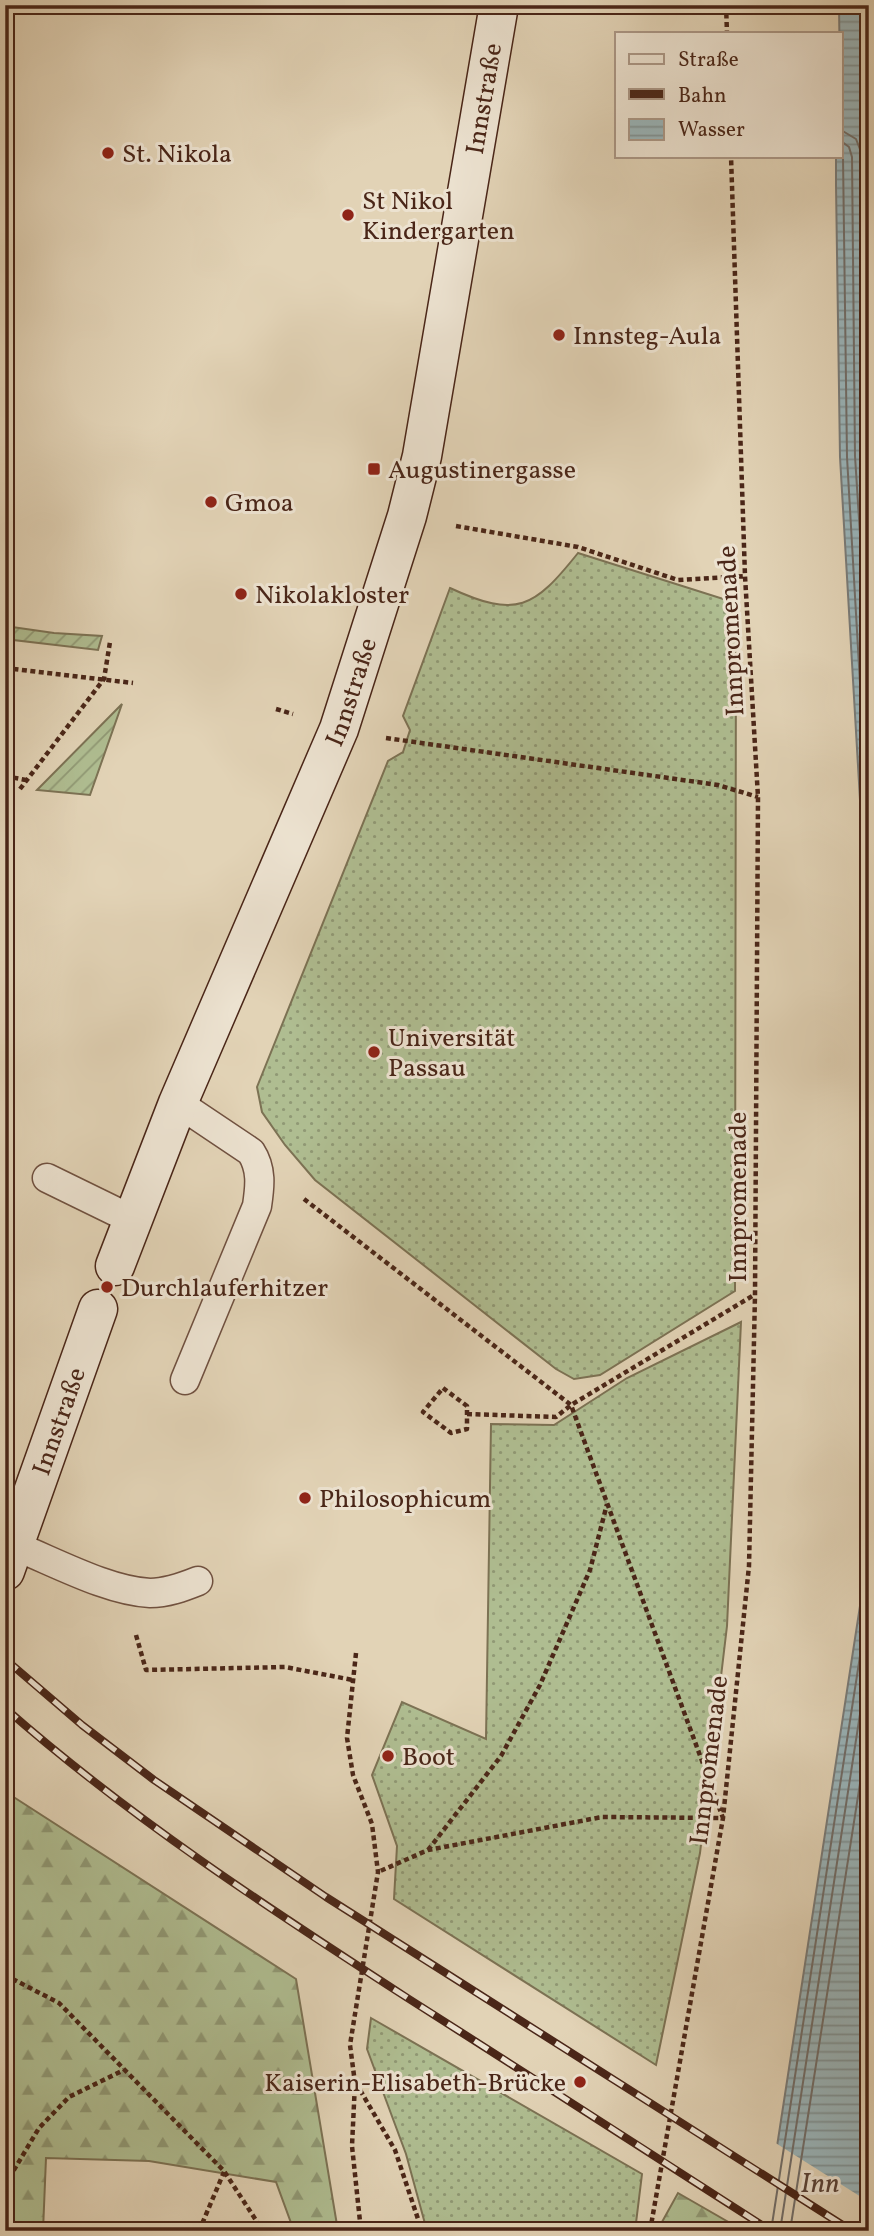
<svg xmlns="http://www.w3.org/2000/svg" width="874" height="2236" viewBox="0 0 874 2236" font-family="Vollkorn,serif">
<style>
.grass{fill:url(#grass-dots);stroke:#7c7254;stroke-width:2}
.forest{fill:url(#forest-firs);stroke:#7c7254;stroke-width:2}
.garden{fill:url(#garden-furrows);stroke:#7c7254;stroke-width:2}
.water{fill:url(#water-rules);stroke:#7a7c79;stroke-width:2}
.pier{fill:#e2d3b6}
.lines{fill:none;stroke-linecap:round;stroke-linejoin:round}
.shore{stroke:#726e69;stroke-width:2}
.lane-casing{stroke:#705140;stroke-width:31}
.secondary-casing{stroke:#4a2618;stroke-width:41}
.path{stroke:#4a2618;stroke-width:4.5;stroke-dasharray:5 3.5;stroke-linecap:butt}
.lane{stroke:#ece2d0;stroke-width:28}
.secondary{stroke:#ece2d0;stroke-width:38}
.rail-casing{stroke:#4a2618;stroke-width:8}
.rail{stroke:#ece2d0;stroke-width:5;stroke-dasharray:16;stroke-linecap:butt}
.poi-dot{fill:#8f2418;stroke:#ece2d0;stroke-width:2.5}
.labels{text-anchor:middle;stroke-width:6;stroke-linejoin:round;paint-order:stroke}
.street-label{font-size:26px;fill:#4a2618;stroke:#ece2d0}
.poi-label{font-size:26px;fill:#4a2618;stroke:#ece2d0;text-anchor:start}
.water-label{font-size:28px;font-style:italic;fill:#5a4338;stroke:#ece2d0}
</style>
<defs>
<pattern id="grass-dots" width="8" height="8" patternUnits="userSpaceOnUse" patternTransform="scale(1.75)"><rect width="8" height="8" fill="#afbd91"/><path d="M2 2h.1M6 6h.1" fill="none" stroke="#909975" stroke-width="1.8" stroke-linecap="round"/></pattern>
<pattern id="forest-firs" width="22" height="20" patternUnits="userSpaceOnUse" patternTransform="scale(1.75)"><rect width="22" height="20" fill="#afbd91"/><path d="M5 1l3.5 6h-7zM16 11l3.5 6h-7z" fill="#909975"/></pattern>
<pattern id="garden-furrows" width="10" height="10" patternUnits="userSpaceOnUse" patternTransform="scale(1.75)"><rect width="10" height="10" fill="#afbd91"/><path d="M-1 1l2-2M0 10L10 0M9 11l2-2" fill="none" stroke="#909975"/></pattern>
<pattern id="water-rules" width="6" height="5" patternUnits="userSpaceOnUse" patternTransform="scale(1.75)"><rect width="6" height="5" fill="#9ab5ba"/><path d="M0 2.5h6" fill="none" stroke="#809396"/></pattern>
</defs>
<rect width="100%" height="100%" fill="#e2d3b6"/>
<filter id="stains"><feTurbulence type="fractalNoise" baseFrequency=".00286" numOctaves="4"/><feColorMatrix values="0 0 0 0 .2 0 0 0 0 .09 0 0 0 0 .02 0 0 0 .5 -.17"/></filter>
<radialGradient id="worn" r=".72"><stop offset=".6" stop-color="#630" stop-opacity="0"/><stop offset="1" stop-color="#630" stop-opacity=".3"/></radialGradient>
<path class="grass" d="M578,553L736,603L735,1291L600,1375L574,1379L556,1369L315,1180L285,1145L262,1112L257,1087L388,761L403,752L410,730L403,716L450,588C517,619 534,608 578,553Z
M741,1322L727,1626L700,1853L656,2065L394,1899L397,1846L372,1775L402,1702L486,1739L491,1424L554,1425L627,1378Z
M371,2018L642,2174L635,2231H427L406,2154L367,2049Z"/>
<path class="forest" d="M12,1796L296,1979L338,2231H294L276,2182L149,2161L46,2158L43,2231H5V1834Z
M678,2193L744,2231H657Z"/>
<path class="garden" d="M5,626L54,633L102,636L98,650L5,639Z
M122,704L90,795L37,790Z"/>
<path class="water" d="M839,5H869V1040L860,800L840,457L836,185V156H841Z
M869,1440V2231H764L862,1593Z"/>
<path class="pier" d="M774,2142L869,2202V2231H760Z"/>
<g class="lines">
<path class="shore" d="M841,130L856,139L863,157L866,456L869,503
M841,141L849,147L852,157L855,456L869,676
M841,151L843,157L847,457L869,840
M771,2231L869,1598
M780,2231L869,1656
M790,2231L869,1726"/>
<defs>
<path id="lane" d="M178,1103L251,1152C262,1169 260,1186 257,1206L185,1380
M47,1178L133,1220
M15,1546C55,1562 108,1591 150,1593C167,1593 183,1587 198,1581"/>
<g id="secondary">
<path id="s1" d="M115,1266L178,1103L339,729L407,516L422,456L499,5"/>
<path id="s2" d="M5,1571L98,1309"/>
</g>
</defs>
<use href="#lane" class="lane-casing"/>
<use href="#secondary" class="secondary-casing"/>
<path class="path" d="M726,5L727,33
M456,526L578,547L678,580L745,576
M5,668L133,683
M276,709L293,714
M386,738L718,785L758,797
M5,776L26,780
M20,789L104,679L110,642
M304,1199L571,1405L723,1818L602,1817L428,1850L378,1872
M443,1388L467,1406V1429L451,1433L423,1412Z
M467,1414L556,1417L571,1405L754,1295
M136,1635L146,1670L285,1667L353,1680
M356,1653L347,1738L353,1775L372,1824L378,1872L350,2045L355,2083L352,2146L361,2231
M428,1850L501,1756L540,1685L590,1570L607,1504
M5,1975L59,2003L224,2171L263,2231
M356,2083L395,2150L422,2231
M5,2185L39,2128L69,2097L124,2070
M199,2231L224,2172
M650,2231L723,1818L749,1566L755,1295L758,797L745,576L731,156"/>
<use href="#lane" class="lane"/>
<use href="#secondary" class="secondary"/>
<defs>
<path id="rail" d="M5,1659L82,1725L154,1780L326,1897L852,2231
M5,1708C130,1818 270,1909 409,1999C530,2076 650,2153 771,2231"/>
</defs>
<use href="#rail" class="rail-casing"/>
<use href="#rail" class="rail"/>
</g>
<g class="poi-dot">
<circle cx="108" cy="153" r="7"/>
<circle cx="348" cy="215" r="7"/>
<circle cx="559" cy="335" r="7"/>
<rect x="367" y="462" width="14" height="14" rx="3.5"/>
<circle cx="211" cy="502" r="7"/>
<circle cx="241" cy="594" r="7"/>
<circle cx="374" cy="1052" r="7"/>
<circle cx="107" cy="1287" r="7"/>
<circle cx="305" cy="1498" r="7"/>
<circle cx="388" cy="1756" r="7"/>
<circle cx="580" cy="2082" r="7"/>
</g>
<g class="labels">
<g class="street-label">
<text dy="9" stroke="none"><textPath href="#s1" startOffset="1230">Innstraße</textPath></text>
<text transform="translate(730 631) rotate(-93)" y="9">Innpromenade</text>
<text dy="9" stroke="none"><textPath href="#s1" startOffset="621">Innstraße</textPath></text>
<text transform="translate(737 1197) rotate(-90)" y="9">Innpromenade</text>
<text dy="9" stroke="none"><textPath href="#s2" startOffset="159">Innstraße</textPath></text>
<text transform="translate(708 1760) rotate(-83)" y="9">Innpromenade</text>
</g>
<g class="poi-label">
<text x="122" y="162">St. Nikola</text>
<text x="362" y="209">St Nikol<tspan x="362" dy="30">Kindergarten</tspan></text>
<text x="573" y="344">Innsteg-Aula</text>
<text x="388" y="478">Augustinergasse</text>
<text x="225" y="511">Gmoa</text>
<text x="255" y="603">Nikolakloster</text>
<text x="388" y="1046">Universität<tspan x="388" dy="30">Passau</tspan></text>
<text x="121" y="1296">Durchlauferhitzer</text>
<text x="319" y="1507">Philosophicum</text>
<text x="402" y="1765">Boot</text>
<text x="566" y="2091" text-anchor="end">Kaiserin-Elisabeth-Brücke</text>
</g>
<g class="water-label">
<text x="820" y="2192">Inn</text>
</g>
</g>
<rect width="874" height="2236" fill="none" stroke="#e2d3b6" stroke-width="28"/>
<rect x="7" y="7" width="860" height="2222" fill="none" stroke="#4a2618" stroke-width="3.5"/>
<rect x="14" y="14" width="846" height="2208" fill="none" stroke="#4a2618" stroke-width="2"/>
<rect x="615" y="32" width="228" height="126" fill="#ece2d0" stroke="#ab9786" stroke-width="2"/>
<rect x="629" y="54" width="35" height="10" fill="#ece2d0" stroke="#ab9786" stroke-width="2"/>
<text x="678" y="66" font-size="21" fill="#4a2618">Straße</text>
<rect x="629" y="89" width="35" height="10" fill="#4a2618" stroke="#ab9786" stroke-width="2"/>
<text x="678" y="102" font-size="21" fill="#4a2618">Bahn</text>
<rect x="629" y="119" width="35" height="21" fill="url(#water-rules)" stroke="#ab9786" stroke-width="2"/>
<text x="678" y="136" font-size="21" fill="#4a2618">Wasser</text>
<rect width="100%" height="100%" filter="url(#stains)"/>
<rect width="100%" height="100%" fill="url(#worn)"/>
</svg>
